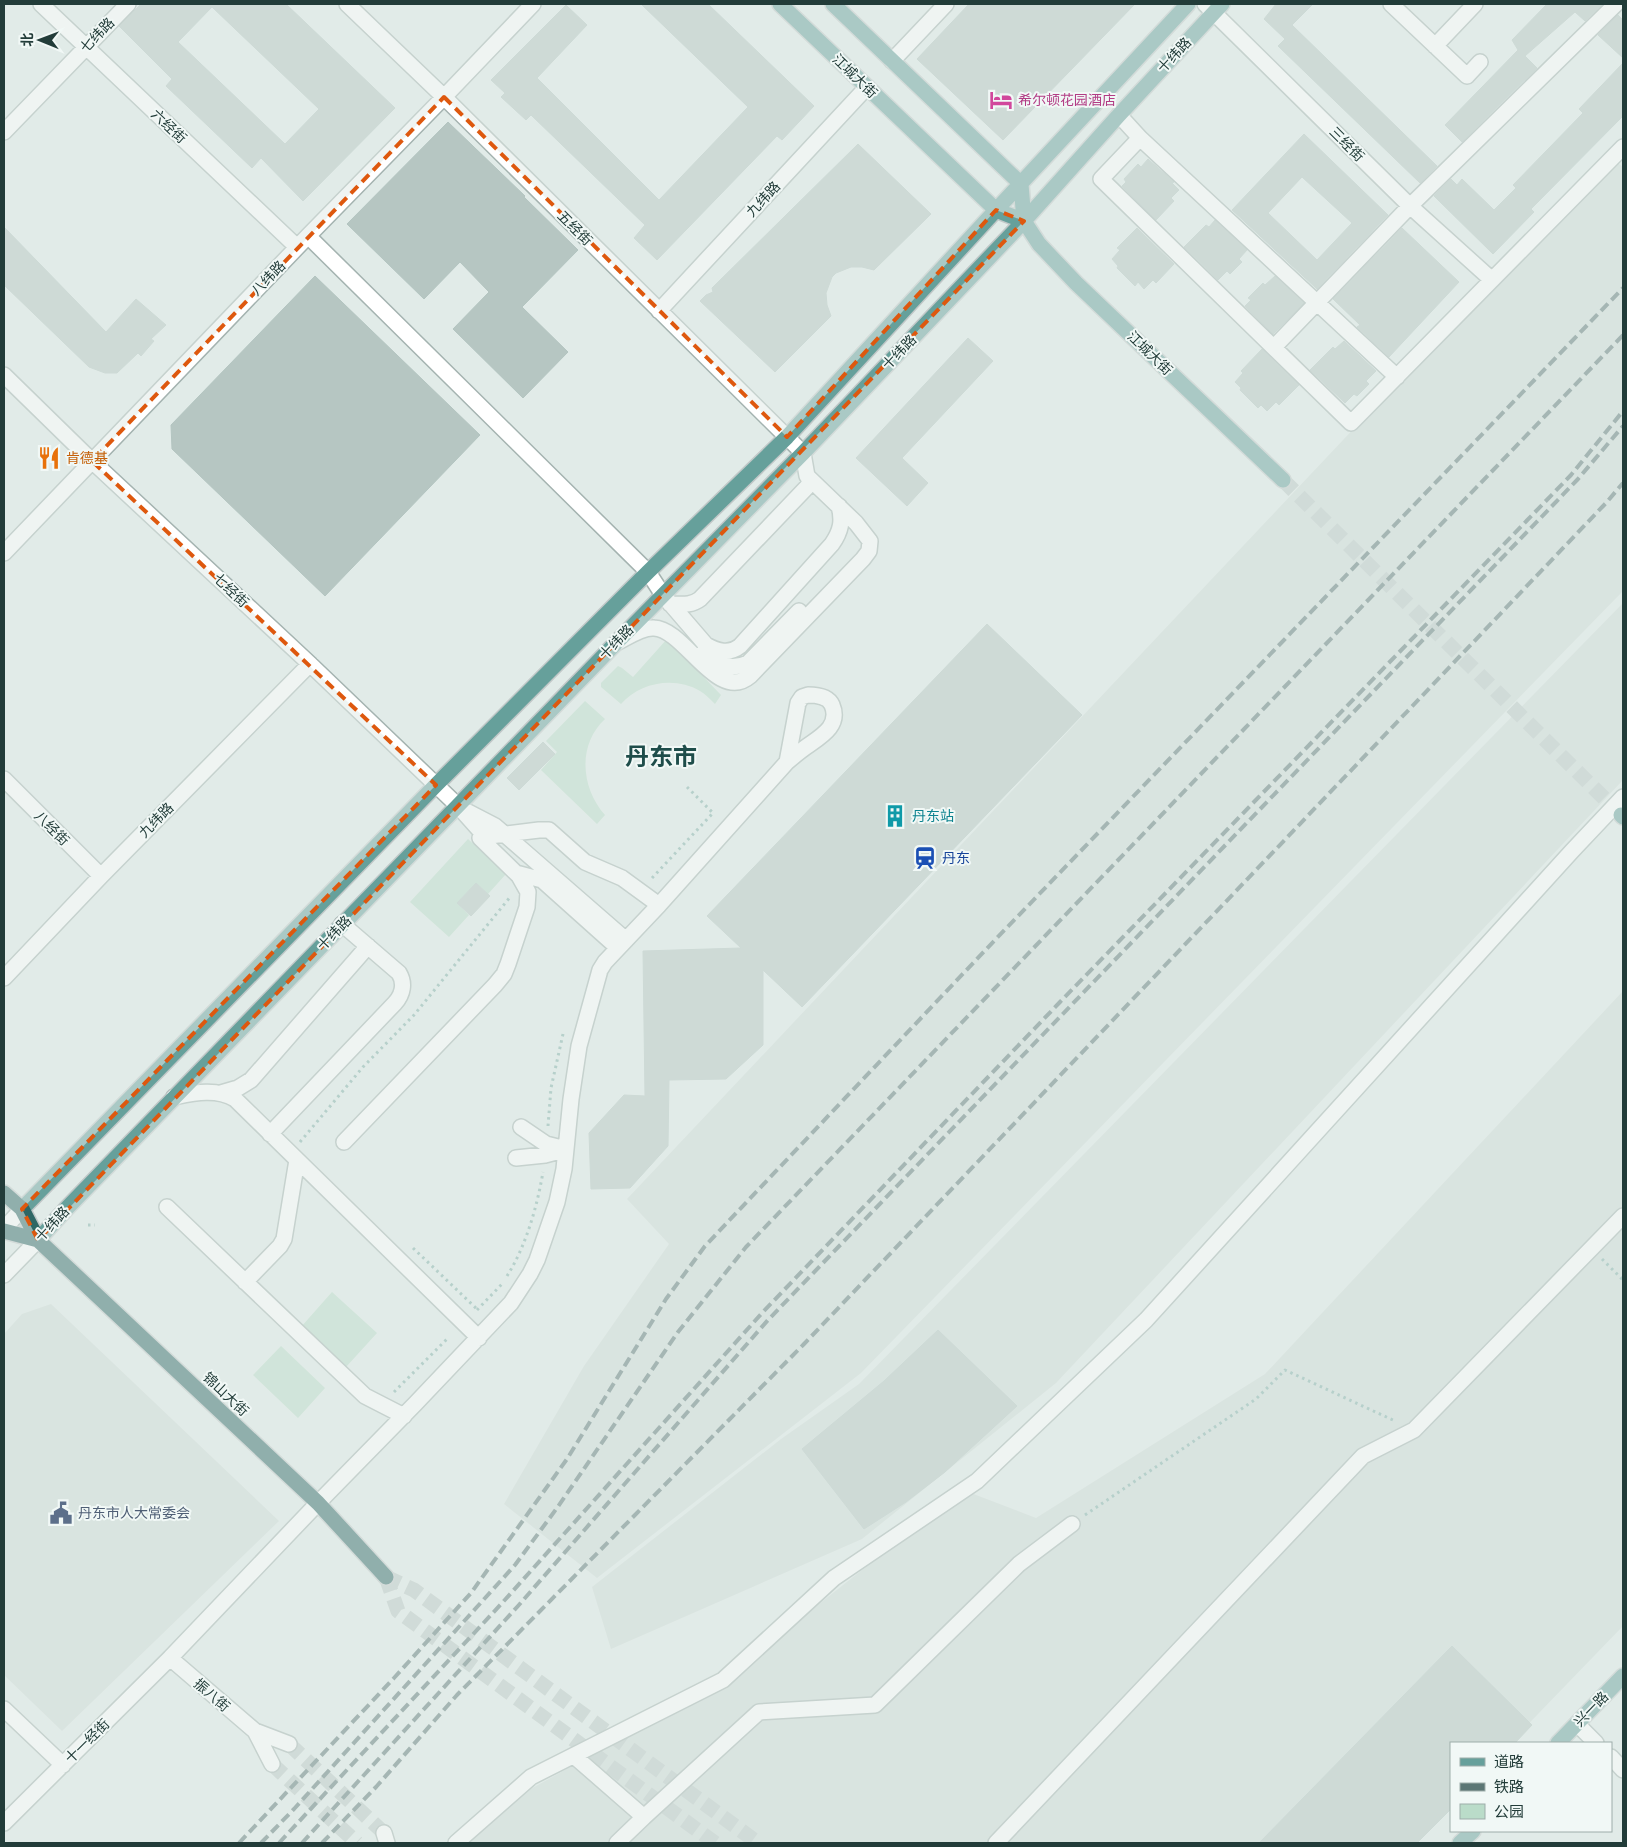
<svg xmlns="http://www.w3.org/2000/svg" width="1627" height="1847" viewBox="0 0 1627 1847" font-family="'DejaVu Sans','Noto Sans SC',sans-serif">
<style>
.built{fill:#cfdbd8}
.green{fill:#badcc9}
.building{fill:#b6c6c2;stroke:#b4c5c1;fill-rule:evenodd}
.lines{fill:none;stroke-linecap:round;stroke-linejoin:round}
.minor-tunnel{stroke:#bbc8c5;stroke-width:15;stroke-dasharray:15 8;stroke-linecap:butt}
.major-tunnel{stroke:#bbc8c5;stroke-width:15;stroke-dasharray:15 8;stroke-linecap:butt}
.highway-tunnel{stroke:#bbc8c5;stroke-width:15;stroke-dasharray:15 8;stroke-linecap:butt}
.minor-casing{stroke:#a4b3b0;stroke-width:18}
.major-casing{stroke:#c1c8c8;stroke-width:18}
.highway-casing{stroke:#c1c8c8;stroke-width:18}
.path{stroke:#82afa8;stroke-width:3;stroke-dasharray:2.5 4;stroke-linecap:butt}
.minor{stroke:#fff;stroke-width:15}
.major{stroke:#66a09b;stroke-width:15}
.highway{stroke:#2e6765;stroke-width:15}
.rail{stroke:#5c7775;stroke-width:4;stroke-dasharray:10 5;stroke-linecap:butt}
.marked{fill:none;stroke:#de580e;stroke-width:4;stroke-dasharray:10 6;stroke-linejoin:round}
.labels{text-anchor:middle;stroke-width:4;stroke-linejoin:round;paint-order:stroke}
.street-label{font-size:14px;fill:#223c39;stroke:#f1f8f6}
.hotel-label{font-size:14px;fill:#b23c85;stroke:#f1f8f6;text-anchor:start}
.food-label{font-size:14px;fill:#c56008;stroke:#f1f8f6;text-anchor:start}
.culture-label{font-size:14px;fill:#0d838f;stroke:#f1f8f6;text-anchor:start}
.transit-label{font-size:14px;fill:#164399;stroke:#f1f8f6;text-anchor:start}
.service-label{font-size:14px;fill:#4e5e75;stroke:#f1f8f6;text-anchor:start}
.town-label{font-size:24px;font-weight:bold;fill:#1e4d4a;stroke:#f1f8f6}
</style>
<rect width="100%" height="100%" fill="#e1ebe8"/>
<path class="built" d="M1610,157L1623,167V591L861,1373L597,1578L504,1504L584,1366L669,1244L627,1199Z
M1623,603V780L1056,1383L862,1539L611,1649L592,1587L781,1439L859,1384Z
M1623,991V1626L1510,1743H1451V1804L1413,1843H465L509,1801L713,1688L963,1490L1036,1518L1265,1374Z
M51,1304L279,1521L62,1731L4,1675V1334L22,1314Z"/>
<path class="green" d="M667,639L721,695L715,704C710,699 705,694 700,691C675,676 640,682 621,704L601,687V683L618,666L622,668L633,677Z
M585,701L605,719C577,745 581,788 605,815L597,824L541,770L557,752L546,741Z
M468,839L506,874L488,894L476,883L457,903L469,915L449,937L410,902Z
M332,1292L377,1333L346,1367L301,1327Z
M281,1346L325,1388L298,1418L253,1375Z"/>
<path class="building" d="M141,4H286L395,108L303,201L261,158L252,168L166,86L172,79L119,26ZM212,7L319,109L285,144L178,42Z
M641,4H708L814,106L782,140L777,136L657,260L634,238L645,225L531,115L526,120L501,97L505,93L491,80L566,5L587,25L537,78L659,200L748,107Z
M969,4H1135L1003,140L917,59Z
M1276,4H1313L1292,25L1437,166L1420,183L1278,46L1285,39L1264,19Z
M1547,4H1603L1585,21L1575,12L1525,56L1537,68L1462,142L1445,125L1518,50L1512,40Z
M1618,15L1623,20V58L1598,35Z
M1623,63V116L1531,209L1534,212L1493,254L1434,196L1451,179L1457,185L1462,179L1494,210L1516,188L1513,185L1583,113L1579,109Z
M448,122L525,196L524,197L578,250L522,307L568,352L523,398L453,329L489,292L460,262L424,299L347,224Z
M1304,134L1388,215L1317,289L1232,210ZM1302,177L1352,223L1317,260L1268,213Z
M858,144L931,214L874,270L862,267H851L836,273L832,277L826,293L827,305L831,316L775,372L700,301L706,295L713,292L712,288Z
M1148,159L1174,182L1172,183L1179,190L1171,198L1174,201L1156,220L1122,186L1126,182L1124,179L1138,164L1141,167Z
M1215,220L1247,250L1239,259L1242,262L1230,274L1227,271L1218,280L1184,247L1206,225L1209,227Z
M4,227L106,332L136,299L166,325L151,339L154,341L141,356L138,353L117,373H105L89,367L4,285Z
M1137,228L1174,264L1156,283L1153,280L1144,289L1138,282L1135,286L1117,268L1118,266L1112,259L1120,250L1117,248Z
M1402,228L1459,282L1389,357L1357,327L1360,325L1333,299Z
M315,276L480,435L325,596L172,449L171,425Z
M1275,276L1304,303L1273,334L1245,306L1251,300L1248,298L1263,283L1265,285Z
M968,338L993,361L902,458L928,483L907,506L856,458Z
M1344,341L1376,371L1366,381L1369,384L1357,396L1354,394L1345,403L1310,370L1333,347L1335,349Z
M1262,349L1299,385L1279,405L1276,402L1267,411L1261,405L1258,408L1240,390L1241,388L1235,382L1243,373L1241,371Z
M987,624L1082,715L802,1007L763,970V1045L726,1079L669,1080L668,1146L630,1188L591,1189L589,1133L624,1095L645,1096L643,951L741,948L707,916Z
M543,742L555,754L519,790L507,778Z
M476,883L490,896L471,916L457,903Z
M938,1330L1017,1406L945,1472L906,1502L864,1529L802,1449L884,1381Z
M1452,1646L1532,1725L1515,1743H1451V1809L1417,1843H1259Z"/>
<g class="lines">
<path class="minor-tunnel" d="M289,1744L384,1833
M272,1764L357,1843"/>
<path class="major-tunnel" d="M1283,480L1621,815"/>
<path class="highway-tunnel" d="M386,1577L414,1590L758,1843
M386,1577L398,1611L715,1843"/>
<defs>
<path id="minor" d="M41,4L297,247
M347,4L444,97L803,453L807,476L856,523L870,541L869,551L863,559L750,676C717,704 685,629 654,628C642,627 628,637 618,642
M1205,4L1410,206L1492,280
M1391,4L1467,76L1480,62
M1435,46L1475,4
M892,61L946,4
M1119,115L1140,138L1101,179L1351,423L1623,147
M4,132L128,4
M1140,138L1397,377
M308,236L648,572L663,595L706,645C717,651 729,655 740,646L832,544C841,531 843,521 839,506
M659,311L867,87
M1275,346L1410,206L1616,4
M4,375L92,461L310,664L458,806L483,834L490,836L539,830H549L585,862L622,878L659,905
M4,553L308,236L444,97L533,4
M670,604C681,604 691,606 700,599L807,487L809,484V478
M703,653C716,665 731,671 748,663L799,611
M808,695C817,695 828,696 832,705C841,726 820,737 806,747C799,752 793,757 787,762L798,703L802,697Z
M4,779L101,876
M468,812L495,826L626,940
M516,873L542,880L618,948
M4,978L101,876L310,664
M221,1093L238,1088L251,1080L368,946
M174,1097C194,1093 216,1088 235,1099L479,1338
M521,1127L546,1144L566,1149
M270,1134L395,1003C403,994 405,983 399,973L342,924
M344,1142L495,985L504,974L508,964L527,907L528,892L519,876L480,838L483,834
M516,1158L545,1155L564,1150
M167,1207L365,1396L404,1416
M4,1229L22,1209
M4,1275L38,1240
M245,1282L280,1246L284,1239L297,1160
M170,1658L255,1731L289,1744
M4,1709L63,1765
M1577,1724L1596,1743
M255,1731L272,1764
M574,1756L644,1817L759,1712L875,1705L1019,1564L1072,1524
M1611,1757L1623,1770
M4,1823L170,1658L318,1503L415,1404L511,1303L530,1274L537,1260L557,1202L564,1169L571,1099L579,1046L600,970L605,962L659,905L787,762
M384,1833L387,1843
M456,1843L531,1777L723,1680L834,1578L977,1481L1146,1320L1572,851L1623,797
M617,1843L644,1817
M996,1843L1363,1456L1414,1430L1623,1216"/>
<path id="major" d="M780,4L996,210L1024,221L1021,184L833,4
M1024,221L1039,244L1076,283L1283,480
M1621,815L1623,817
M22,1209L436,785L648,572L787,437L996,210L1188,4
M38,1240L67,1208L616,643L803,453L1024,221L1119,115L1222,4
M1558,1743L1623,1676
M1460,1843L1473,1831"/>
<path id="highway" d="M4,1193L22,1209L38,1240L318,1503L386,1577
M4,1231L38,1240"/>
</defs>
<use href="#minor" class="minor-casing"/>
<use href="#major" class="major-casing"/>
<use href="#highway" class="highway-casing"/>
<path class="path" d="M652,878L713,813L687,787
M548,1126L551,1088L563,1034
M300,1142L363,1067L414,1015L511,896
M88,1225H95
M413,1248L478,1310
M1602,1259L1623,1280
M507,1276C526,1246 537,1207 543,1172
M477,1310L502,1284
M394,1392L449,1337
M1085,1515L1256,1399L1285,1370L1395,1421"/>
<use href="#minor" class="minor"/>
<use href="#major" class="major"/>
<use href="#highway" class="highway"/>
<path class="rail" d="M239,1843L394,1678L471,1593L567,1459L666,1299L705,1246L994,941L1623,288
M261,1843L294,1809L515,1565L557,1508L678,1332L746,1247L1623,335
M279,1843L503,1602L762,1313L1060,1002L1571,475L1623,411
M302,1843L518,1606L768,1320L1578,479L1623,426
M322,1843L376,1787L457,1695L804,1344L1606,503L1623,483"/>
</g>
<path d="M0 0H1627V1847H0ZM444,97L787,437L996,210L1024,221L38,1240L22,1209L436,785L92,461Z" fill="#e1ebe8" fill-opacity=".55" fill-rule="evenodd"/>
<path class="marked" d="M444,97L787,437L996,210L1024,221L38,1240L22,1209L436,785L92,461Z"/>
<defs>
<symbol id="hotel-bare" viewBox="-9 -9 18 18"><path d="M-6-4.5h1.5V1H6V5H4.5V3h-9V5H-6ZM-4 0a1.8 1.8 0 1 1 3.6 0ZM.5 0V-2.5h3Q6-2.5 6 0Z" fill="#d1479c" stroke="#f1f8f6" stroke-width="2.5" paint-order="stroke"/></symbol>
<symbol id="restaurant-bare" viewBox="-9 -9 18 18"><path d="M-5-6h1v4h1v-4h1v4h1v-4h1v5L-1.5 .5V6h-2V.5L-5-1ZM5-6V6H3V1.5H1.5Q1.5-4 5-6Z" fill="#e8710a" stroke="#f1f8f6" stroke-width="2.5" paint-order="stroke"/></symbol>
<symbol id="building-bare" viewBox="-9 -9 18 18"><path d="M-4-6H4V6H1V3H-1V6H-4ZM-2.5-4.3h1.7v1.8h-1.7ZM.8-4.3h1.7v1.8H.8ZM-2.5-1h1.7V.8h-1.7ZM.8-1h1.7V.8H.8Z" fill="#0f9aa8" stroke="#f1f8f6" stroke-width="2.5" paint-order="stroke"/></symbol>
<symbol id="station-bare" viewBox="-9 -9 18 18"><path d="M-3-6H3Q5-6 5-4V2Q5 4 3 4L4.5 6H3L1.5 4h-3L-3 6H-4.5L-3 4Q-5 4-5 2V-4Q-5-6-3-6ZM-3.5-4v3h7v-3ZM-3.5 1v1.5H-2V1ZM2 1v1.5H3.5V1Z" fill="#1a4fb4" stroke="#f1f8f6" stroke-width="2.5" paint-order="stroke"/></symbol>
<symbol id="civic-bare" viewBox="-9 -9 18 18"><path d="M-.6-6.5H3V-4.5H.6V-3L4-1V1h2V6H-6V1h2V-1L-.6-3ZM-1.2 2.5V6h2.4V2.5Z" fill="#5c6f8a" stroke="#f1f8f6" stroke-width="2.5" paint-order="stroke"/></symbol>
</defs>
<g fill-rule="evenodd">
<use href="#hotel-bare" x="985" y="84" width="32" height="32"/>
<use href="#restaurant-bare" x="33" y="442" width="32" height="32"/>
<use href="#building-bare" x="879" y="800" width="32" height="32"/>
<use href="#station-bare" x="909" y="842" width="32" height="32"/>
<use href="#civic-bare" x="45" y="1497" width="32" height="32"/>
</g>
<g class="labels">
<g class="street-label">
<text transform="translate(97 35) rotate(-46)" y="5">七纬路</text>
<text transform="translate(1174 55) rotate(-47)" y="5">十纬路</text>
<text transform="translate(855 76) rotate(44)" y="5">江城大街</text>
<text transform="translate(169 126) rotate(43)" y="5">六经街</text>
<text transform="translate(1347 144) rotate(45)" y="5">三经街</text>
<text transform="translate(763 199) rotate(-47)" y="5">九纬路</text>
<text transform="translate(575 228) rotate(45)" y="5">五经街</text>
<text transform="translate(268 278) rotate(-46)" y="5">八纬路</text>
<text transform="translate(899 352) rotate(-46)" y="5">十纬路</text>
<text transform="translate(1150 353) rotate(44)" y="5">江城大街</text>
<text transform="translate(231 590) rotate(43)" y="5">七经街</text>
<text transform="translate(616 642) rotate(-46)" y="5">十纬路</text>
<text transform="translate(156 820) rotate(-45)" y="5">九纬路</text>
<text transform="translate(52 828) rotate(45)" y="5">八经街</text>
<text transform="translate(334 933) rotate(-46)" y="5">十纬路</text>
<text transform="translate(52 1224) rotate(-47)" y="5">十纬路</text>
<text transform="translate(226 1394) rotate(43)" y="5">锦山大街</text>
<text transform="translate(212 1695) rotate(41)" y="5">振八街</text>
<text transform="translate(1591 1709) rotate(-46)" y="5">兴一路</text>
<text transform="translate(87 1741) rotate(-45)" y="5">十一经街</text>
</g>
<g class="hotel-label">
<text x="1018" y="105">希尔顿花园酒店</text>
</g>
<g class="food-label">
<text x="66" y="463">肯德基</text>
</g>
<g class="culture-label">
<text x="912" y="821">丹东站</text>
</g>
<g class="transit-label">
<text x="942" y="863">丹东</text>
</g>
<g class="service-label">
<text x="78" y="1518">丹东市人大常委会</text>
</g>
<g class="town-label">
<text x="661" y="765">丹东市</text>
</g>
</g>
<rect width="1627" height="1847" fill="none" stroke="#223c39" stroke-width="10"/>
<rect x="1450" y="1742" width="162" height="90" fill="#f1f8f6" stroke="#9eadaa"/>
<rect x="1460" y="1758" width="25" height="8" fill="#66a09b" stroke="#9eadaa"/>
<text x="1494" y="1767" font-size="15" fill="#223c39">道路</text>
<rect x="1460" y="1783" width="25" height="8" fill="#5c7775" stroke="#9eadaa"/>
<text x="1494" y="1792" font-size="15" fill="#223c39">铁路</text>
<rect x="1460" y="1804" width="25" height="15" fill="#badcc9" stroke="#9eadaa"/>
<text x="1494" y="1817" font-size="15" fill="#223c39">公园</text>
<g transform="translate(40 40) rotate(271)" stroke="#f1f8f6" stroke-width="4" paint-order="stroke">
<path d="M0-4L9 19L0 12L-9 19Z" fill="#223c39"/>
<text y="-8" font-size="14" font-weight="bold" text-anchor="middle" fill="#223c39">北</text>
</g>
</svg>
